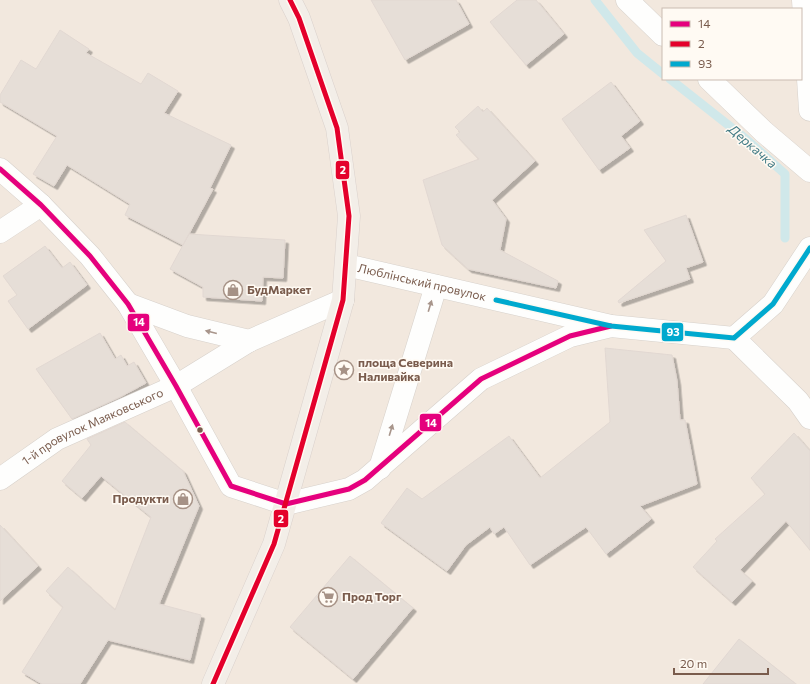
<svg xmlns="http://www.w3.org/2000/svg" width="810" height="684" viewBox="0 0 810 684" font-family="Commissioner,sans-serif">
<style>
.residential{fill:#f2e8de;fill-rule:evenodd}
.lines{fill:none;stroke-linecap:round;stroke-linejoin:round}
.stream{stroke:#d0e8ea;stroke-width:9}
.building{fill:#e6ded7;stroke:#e2d8d2;filter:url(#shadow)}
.minor-casing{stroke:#d7d1cb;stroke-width:23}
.major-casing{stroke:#dad1cc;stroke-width:23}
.minor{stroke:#fefefd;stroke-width:22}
.major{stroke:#f3eee8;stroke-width:22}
.bus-1-casing{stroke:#fffaf3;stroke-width:8}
.bus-2-casing{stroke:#fffaf3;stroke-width:8}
.bus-3-casing{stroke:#fffaf3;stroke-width:8}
.bus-1{stroke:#e5007d;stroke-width:5}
.bus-2{stroke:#e4002b;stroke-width:5}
.bus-3{stroke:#00a9ce;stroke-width:5}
.oneway{fill:#a8958b}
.bus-dot{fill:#7a5c4d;stroke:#fffaf3;stroke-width:1.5}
.labels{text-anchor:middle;stroke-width:3;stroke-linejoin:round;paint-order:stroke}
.street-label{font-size:12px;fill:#7a5c4d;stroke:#fffaf3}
.poi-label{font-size:12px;font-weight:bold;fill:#7a5c4d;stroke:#fffaf3;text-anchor:start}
.water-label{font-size:13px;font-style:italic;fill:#437c86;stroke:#fffaf3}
.line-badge{stroke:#fffaf3;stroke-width:1.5}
.badge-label{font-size:11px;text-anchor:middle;font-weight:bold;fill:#fff}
</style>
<defs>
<filter id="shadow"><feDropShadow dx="3.5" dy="3.5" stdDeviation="0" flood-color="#0004"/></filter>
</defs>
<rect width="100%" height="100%" fill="#f9f5f0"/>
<path class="residential" d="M0,0H810V684H0ZM663,9H801V79H663Z"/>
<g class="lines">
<path class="stream" d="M595,0L637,53L663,74
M670,79L746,139L785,174V238"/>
</g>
<path class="building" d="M371,0H456L469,24L405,60Z
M517,0H536L564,34L526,65L490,22Z
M60,30L89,49L86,53L141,84L148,73L178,91L164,113L231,145L210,188L213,189L183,245L125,215L130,204L67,165L54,186L33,174L57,136L0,102V95L21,60L36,69Z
M611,82L640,121L621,136L630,148L599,170L562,119Z
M478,106L483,112L487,108L535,161L492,200L506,219L500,250L558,281L556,288L468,269L442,245L423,180L479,159L456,135L460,132L455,127Z
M686,215L703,262L686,268L690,279L619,303L618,301L666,261L644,230Z
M189,234L285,240L283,278L263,277L262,301L203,297V287L170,269Z
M45,246L62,268L70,262L87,285L28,329L8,301L17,295L3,276Z
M100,333L115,359L121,355L127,366L134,362L146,383L120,397L72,419L36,369Z
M605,348L672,355L677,381L680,420H685L697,484L640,506L651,519L606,554L586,527L530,565L504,527L494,534L490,527L466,545L447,571L381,523L407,488L422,499L509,436L540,478L610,422Z
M125,422L183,471L199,506L159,604L201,615L190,660L108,640L80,684H42L22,672L63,607L46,591L68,567L115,610L151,517L101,476L82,498L62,481L91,445L87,439Z
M794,433L810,451V550L786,521L740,570L752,581L732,602L693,567L717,541L715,539L765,494L751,478Z
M0,525L38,566L0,601Z
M350,556L413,608L353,679L290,627Z
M739,639L796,684H703Z"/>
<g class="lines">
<defs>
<g id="minor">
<path d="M627,0L663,35"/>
<path d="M803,0L810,110"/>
<path d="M709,79L764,132L810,171"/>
<path d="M0,169L41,205L90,256L128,304L176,386L231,486L286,504L349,489L365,480L481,379L570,336L611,326"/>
<path d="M0,232L41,205"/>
<path id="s1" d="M346,265L611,326L734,338L773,304L810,248"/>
<path d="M128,304L187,326L249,341"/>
<path d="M734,338L798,401L810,418"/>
<path d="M380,468L436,286"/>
<path id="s2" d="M0,479L57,439L176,386L249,341L343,300"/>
</g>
<path id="major" d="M213,684L274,544L343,300L349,216L337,128L299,18L290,0"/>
</defs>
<use href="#minor" class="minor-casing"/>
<use href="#major" class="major-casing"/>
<use href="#minor" class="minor"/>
<use href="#major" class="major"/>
<defs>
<path id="bus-1" d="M0,169L41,205L90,256L128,304L176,386L231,486L286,504L349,489L365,480L481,379L570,336L611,326"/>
<path id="bus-2" d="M213,684L274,544L343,300L349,216L337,128L299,18L290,0"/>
<path id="bus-3" d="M496,300L611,326L734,338L773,304L810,248"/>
</defs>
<use href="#bus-1" class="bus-1-casing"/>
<use href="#bus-2" class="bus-2-casing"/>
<use href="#bus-3" class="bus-3-casing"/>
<use href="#bus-1" class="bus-1"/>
<use href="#bus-2" class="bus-2"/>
<use href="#bus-3" class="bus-3"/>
</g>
<defs><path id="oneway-solid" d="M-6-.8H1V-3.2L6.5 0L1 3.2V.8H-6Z"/></defs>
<g class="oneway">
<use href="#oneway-solid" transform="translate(430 306) rotate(-73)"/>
<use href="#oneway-solid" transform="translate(211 332) rotate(-166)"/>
<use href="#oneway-solid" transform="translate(391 430) rotate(-73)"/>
</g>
<defs>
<symbol id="shop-ring" viewBox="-11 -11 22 22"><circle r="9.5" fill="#fffaf3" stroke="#a69286" stroke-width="1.5"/><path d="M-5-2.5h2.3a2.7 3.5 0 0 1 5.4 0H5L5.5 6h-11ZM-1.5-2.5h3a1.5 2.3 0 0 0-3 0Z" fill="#a69286"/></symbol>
<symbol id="sight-ring" viewBox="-11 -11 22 22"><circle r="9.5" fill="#fffaf3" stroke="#a69286" stroke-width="1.5"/><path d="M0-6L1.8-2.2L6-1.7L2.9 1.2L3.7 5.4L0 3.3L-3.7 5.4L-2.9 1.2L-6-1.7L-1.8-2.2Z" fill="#a69286"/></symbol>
<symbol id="supermarket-ring" viewBox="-11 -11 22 22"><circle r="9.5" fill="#fffaf3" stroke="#a69286" stroke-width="1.5"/><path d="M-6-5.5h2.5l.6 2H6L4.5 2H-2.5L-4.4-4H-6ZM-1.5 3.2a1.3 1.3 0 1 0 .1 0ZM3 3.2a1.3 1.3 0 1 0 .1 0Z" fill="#a69286"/></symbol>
</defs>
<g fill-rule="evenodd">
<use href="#shop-ring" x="222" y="279" width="22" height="22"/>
<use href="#sight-ring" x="333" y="359" width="22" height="22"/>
<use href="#shop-ring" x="172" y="488" width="22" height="22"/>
<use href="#supermarket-ring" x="317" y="586" width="22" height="22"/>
</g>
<circle class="bus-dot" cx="200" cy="430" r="3.5"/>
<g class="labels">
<g class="street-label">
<text dy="4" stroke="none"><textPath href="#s1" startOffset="78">Люблінський провулок</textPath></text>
<text dy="4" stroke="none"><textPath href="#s2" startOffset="107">1-й провулок Маяковського</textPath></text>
</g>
<g class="poi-label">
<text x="247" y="294">БудМаркет</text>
<text x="358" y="367">площа Северина<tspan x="358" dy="14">Наливайка</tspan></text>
<text x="169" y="503" text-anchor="end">Продукти</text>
<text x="342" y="601">Прод Торг</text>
</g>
<g class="water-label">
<text transform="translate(753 146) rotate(41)" y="5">Деркачка</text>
</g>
</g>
<g class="line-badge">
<rect x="335" y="160" width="15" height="20" rx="4" fill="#e4002b"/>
<rect x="127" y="313" width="23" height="19" rx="4" fill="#e5007d"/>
<rect x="661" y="322" width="23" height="20" rx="4" fill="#00a9ce"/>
<rect x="419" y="413" width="23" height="19" rx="4" fill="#e5007d"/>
<rect x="273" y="509" width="16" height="19" rx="4" fill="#e4002b"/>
</g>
<g class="badge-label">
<text x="343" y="174">2</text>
<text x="139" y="326">14</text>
<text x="673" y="336">93</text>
<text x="431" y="427">14</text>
<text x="281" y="523">2</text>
</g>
<rect x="662" y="8" width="140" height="72" fill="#fffaf3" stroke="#cabbb1"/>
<rect x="670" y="21" width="20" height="6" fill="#e5007d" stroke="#cabbb1"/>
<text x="698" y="28" font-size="12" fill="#7a5c4d">14</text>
<rect x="670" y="41" width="20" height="6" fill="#e4002b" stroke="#cabbb1"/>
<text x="698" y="48" font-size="12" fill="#7a5c4d">2</text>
<rect x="670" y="61" width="20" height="6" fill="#00a9ce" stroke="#cabbb1"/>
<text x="698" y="68" font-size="12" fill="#7a5c4d">93</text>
<path d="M674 668v6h94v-6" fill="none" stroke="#7a5c4d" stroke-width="2"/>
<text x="680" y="668" font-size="12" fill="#7a5c4d" stroke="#fffaf3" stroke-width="3" paint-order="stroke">20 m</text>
</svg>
